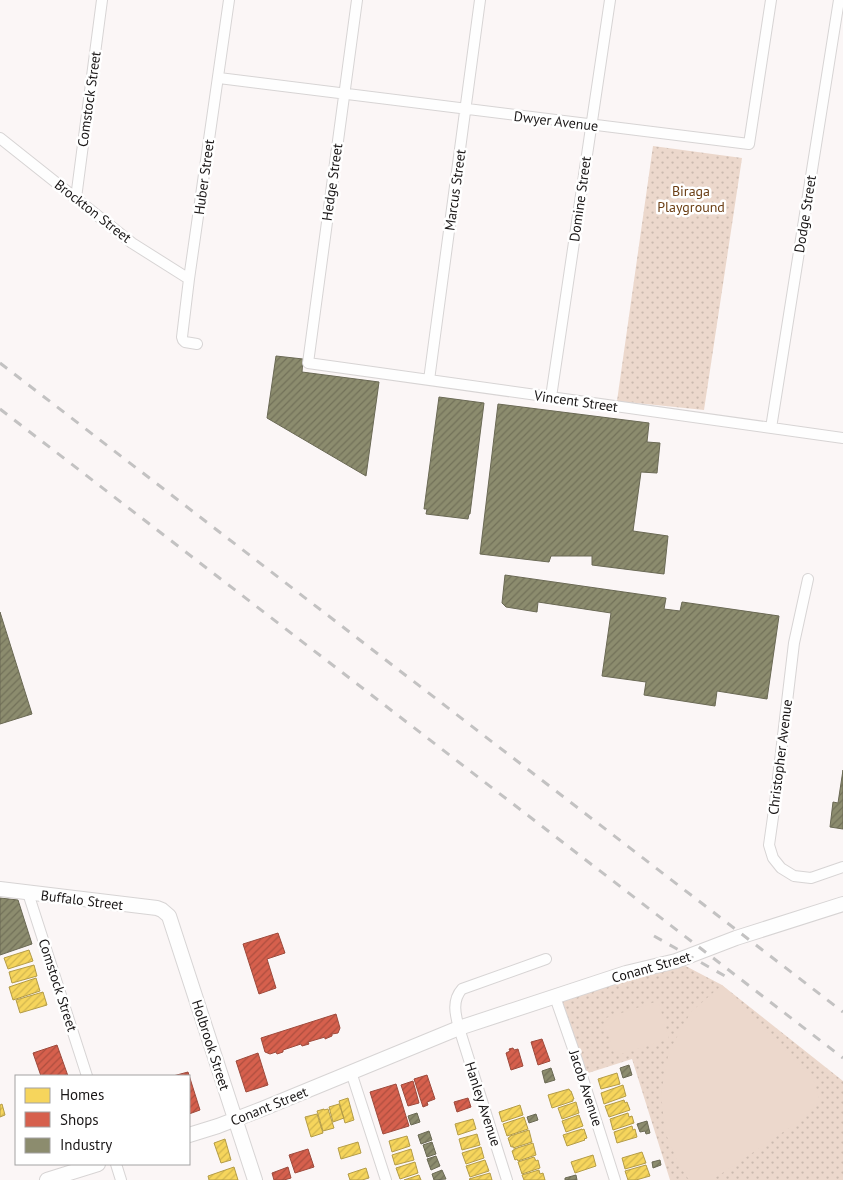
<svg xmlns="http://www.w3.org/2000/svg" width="843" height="1180" viewBox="0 0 843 1180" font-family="'PT Sans',sans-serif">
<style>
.green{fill:url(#green-dots)}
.pitch{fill:#ecd8cc}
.homes{fill:url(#homes-hatch);stroke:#b49c47}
.shops{fill:url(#shops-hatch);stroke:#9d4a3c}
.industry{fill:url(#industry-hatch);stroke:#6a6954}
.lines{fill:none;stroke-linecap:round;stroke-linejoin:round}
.street-casing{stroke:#d7d4d4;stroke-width:12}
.secondary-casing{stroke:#d7d4d4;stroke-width:16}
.street{stroke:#fefefe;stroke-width:10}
.secondary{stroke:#fefefe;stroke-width:14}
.rail{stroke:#c3c2c2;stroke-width:3;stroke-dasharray:9 9;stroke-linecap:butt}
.labels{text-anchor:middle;stroke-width:5;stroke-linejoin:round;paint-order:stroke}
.street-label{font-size:14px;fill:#191616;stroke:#fff}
.park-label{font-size:14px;fill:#6b3e14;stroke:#fff}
</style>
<defs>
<pattern id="green-dots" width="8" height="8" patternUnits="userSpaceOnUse" patternTransform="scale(1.25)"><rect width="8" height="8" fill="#ecd8cc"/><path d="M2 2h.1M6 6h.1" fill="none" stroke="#cab9ae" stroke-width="1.8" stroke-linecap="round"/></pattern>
<pattern id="homes-hatch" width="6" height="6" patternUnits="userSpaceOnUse" patternTransform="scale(1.25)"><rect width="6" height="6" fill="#f6d55c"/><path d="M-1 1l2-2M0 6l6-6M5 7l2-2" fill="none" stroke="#d2b64f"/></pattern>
<pattern id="shops-hatch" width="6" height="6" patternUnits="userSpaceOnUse" patternTransform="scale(1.25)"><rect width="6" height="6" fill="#d6604d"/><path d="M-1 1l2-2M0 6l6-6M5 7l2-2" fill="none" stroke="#ad4e3f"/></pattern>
<pattern id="industry-hatch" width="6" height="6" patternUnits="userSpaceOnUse" patternTransform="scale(1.25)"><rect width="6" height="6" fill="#8c8c6e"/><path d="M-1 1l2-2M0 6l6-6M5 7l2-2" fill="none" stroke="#727159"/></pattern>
</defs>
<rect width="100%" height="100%" fill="#fbf6f6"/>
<path class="green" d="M653,146L742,158L704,410L617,401Z
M676,961L722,985L843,1081V1180H670L632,1059L582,1075L555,997Z"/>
<path class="pitch" d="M722,985L813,1079L820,1101L804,1118L712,1180H689L679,1165L665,1132L661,1093L669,1051L691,1012Z
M658,1001L669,1039L615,1056L603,1019Z"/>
<path class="homes" d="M29,950L33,961L8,969L4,958Z
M34,965L37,976L12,983L9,972Z
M36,978L40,991L13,1000L9,987Z
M43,992L47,1005L20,1013L16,1000Z
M617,1073L620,1084L601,1089L598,1079Z
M623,1085L626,1096L604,1104L601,1093Z
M569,1089L570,1091H571L574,1099H573V1101L552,1108L548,1095Z
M348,1098L354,1120L345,1123L339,1101Z
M624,1100L625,1103L627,1102L630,1110L609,1117L605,1106Z
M576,1102L579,1113L562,1119L558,1108Z
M2,1104L5,1115L0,1117V1105Z
M339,1104L344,1118L333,1122L329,1107Z
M520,1105L523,1115L502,1122L499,1112Z
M324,1109V1110L328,1109L334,1128L323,1131L317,1111Z
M628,1113L629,1117L632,1116L634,1123L613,1130L610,1119Z
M317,1114L323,1133L311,1137L305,1117Z
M579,1115L583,1126L566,1132L562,1121Z
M524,1117L528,1129L507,1136L503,1124Z
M473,1119L476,1129L458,1135L455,1124Z
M632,1126L633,1130L635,1129L637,1137L617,1143L614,1132Z
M582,1129V1130L584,1129L587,1138L584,1139L585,1140L567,1146L563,1135Z
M529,1130L532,1142L513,1148V1146L511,1147L508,1138L510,1137V1136Z
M477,1134L480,1145L462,1150L459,1139Z
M407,1136L410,1146L392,1152L389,1141Z
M225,1139L231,1160L221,1163L214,1143Z
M358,1142L361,1153L341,1159L338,1148Z
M533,1143L536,1155L518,1161L517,1159L515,1160L512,1151L514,1150V1149Z
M481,1147L484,1158L466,1164L462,1153Z
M411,1149L414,1160L395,1165L392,1155Z
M642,1152L646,1163L625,1169L622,1158Z
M593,1155L596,1166L575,1173L571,1162Z
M534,1157L536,1161L538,1160L540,1168L522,1174L518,1162Z
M485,1160L489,1171L470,1177L466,1166Z
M415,1162L418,1173L400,1179L396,1168Z
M646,1165L650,1176L636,1180H628L625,1171Z
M234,1167L238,1180H209L208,1176Z
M366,1168L369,1178L362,1180H350L348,1174Z
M539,1170L540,1174L543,1173L545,1180H524L522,1175Z
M490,1173L492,1180H470L469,1179Z
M419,1175L421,1180H404Z"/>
<path class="shops" d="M278,933L285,953L267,959L276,988L259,994L243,944Z
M336,1014L340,1028L338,1033L332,1034V1036L325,1039V1037L308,1042L309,1044L302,1046L301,1044L283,1050V1052L277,1054L276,1052L270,1054L265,1052L261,1038Z
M542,1039L550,1061L538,1065L531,1042Z
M57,1045L68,1076H41L33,1053Z
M513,1048L514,1050L518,1049L523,1066L511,1070L506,1053L510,1051L509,1049Z
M258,1053L268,1085L246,1092L236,1061Z
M188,1072L200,1110L189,1114V1076H173Z
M427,1075L435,1099L427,1102L428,1105L423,1107L414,1079Z
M413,1081L419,1103L408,1106L401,1085Z
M396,1084L409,1126L383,1134L370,1092Z
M468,1098L471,1107L457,1112L454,1102Z
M308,1149L314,1167L295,1173L289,1155Z
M288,1167L291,1178L284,1180H274L272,1173Z"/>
<path class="industry" d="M276,356L303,359L302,372L379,382L366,476L267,418Z
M439,397L484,403L470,514H469L468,519L426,514L427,509H424Z
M498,404L649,423L647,442L660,443L657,473L641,472L633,531L668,536L664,574L592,565V556H551L549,562L480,554Z
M505,575L666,598L664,609L680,611L682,602L779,616L767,699L717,691L715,706L644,695L646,682L602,676L611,613L538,602L537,612L506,607L502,603Z
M0,612L32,714L0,724Z
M843,770V829L830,827L833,802L838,803Z
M0,898L18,900L32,944L0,955Z
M629,1065L632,1075L623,1078L620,1068Z
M551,1068L555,1080L545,1083L542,1071Z
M417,1113L420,1122L411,1125L408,1116Z
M536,1114L538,1120L529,1123L527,1117Z
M647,1121L650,1133L646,1134L645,1131L640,1132L637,1124Z
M429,1131L432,1140L421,1144L418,1135Z
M432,1142L436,1154L427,1157L423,1145Z
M436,1156L440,1166L431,1170L427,1159Z
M660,1160L661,1165L653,1168L652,1162Z
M442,1170L446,1179L434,1180L432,1174Z
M576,1175L577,1180H565V1178Z"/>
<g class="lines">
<defs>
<path id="street" d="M357,0L308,363L843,438
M219,78L749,144L771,0
M0,138L132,243L189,279
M76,198L102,0
M197,344L185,342L183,340L182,337L189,279L229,0
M429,380L480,0
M551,397L610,0
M771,428L839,0
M808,579L794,643L775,803L769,845L773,858L781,868L794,876L811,878L843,867
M28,893L87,1076
M555,997L577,1060L615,1180
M351,1072L386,1180
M116,1164L121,1180
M507,1180L459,1028C455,1014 452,1000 462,989L546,959"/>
<path id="secondary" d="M0,889L157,908L162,910L169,916L255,1180
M189,1135L218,1126L262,1109L459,1028L626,973L676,961L736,938L843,904
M47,1180L98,1164"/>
</defs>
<use href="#street" class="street-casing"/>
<use href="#secondary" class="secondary-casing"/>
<use href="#street" class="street"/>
<use href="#secondary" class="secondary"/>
<path class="rail" d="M0,363L843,1012
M0,409L843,1058
M654,936L732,980"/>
</g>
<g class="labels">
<g class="street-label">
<text transform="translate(89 99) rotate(-82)" y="5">Comstock Street</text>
<text transform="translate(556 121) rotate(7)" y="5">Dwyer Avenue</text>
<text transform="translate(204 177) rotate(-82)" y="5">Huber Street</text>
<text transform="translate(332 182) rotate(-82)" y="5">Hedge Street</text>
<text transform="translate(455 190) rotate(-82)" y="5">Marcus Street</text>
<text transform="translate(580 199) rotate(-82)" y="5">Domine Street</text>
<text transform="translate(93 211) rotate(38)" y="5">Brockton Street</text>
<text transform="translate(805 214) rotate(-81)" y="5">Dodge Street</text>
<text transform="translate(576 401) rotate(8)" y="5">Vincent Street</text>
<text transform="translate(780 757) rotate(-83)" y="5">Christopher Avenue</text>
<text transform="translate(82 900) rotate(7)" y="5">Buffalo Street</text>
<text transform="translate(651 967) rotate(-16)" y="5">Conant Street</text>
<text transform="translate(58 985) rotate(72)" y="5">Comstock Street</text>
<text transform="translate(211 1045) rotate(72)" y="5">Holbrook Street</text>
<text transform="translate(586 1088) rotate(72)" y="5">Jacob Avenue</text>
<text transform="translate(483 1104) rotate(72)" y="5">Hanley Avenue</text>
<text transform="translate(269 1106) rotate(-22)" y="5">Conant Street</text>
</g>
<g class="park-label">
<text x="691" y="196">Biraga<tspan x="691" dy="16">Playground</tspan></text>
</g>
</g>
<rect x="15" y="1075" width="175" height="90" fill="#ffffff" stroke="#a3a2a2"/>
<rect x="25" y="1088" width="25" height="15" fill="#f6d55c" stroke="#a3a2a2"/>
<text x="60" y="1100" font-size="15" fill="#191616">Homes</text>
<rect x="25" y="1112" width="25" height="15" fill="#d6604d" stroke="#a3a2a2"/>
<text x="60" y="1125" font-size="15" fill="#191616">Shops</text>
<rect x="25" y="1138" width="25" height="15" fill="#8c8c6e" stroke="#a3a2a2"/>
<text x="60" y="1150" font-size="15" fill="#191616">Industry</text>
</svg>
